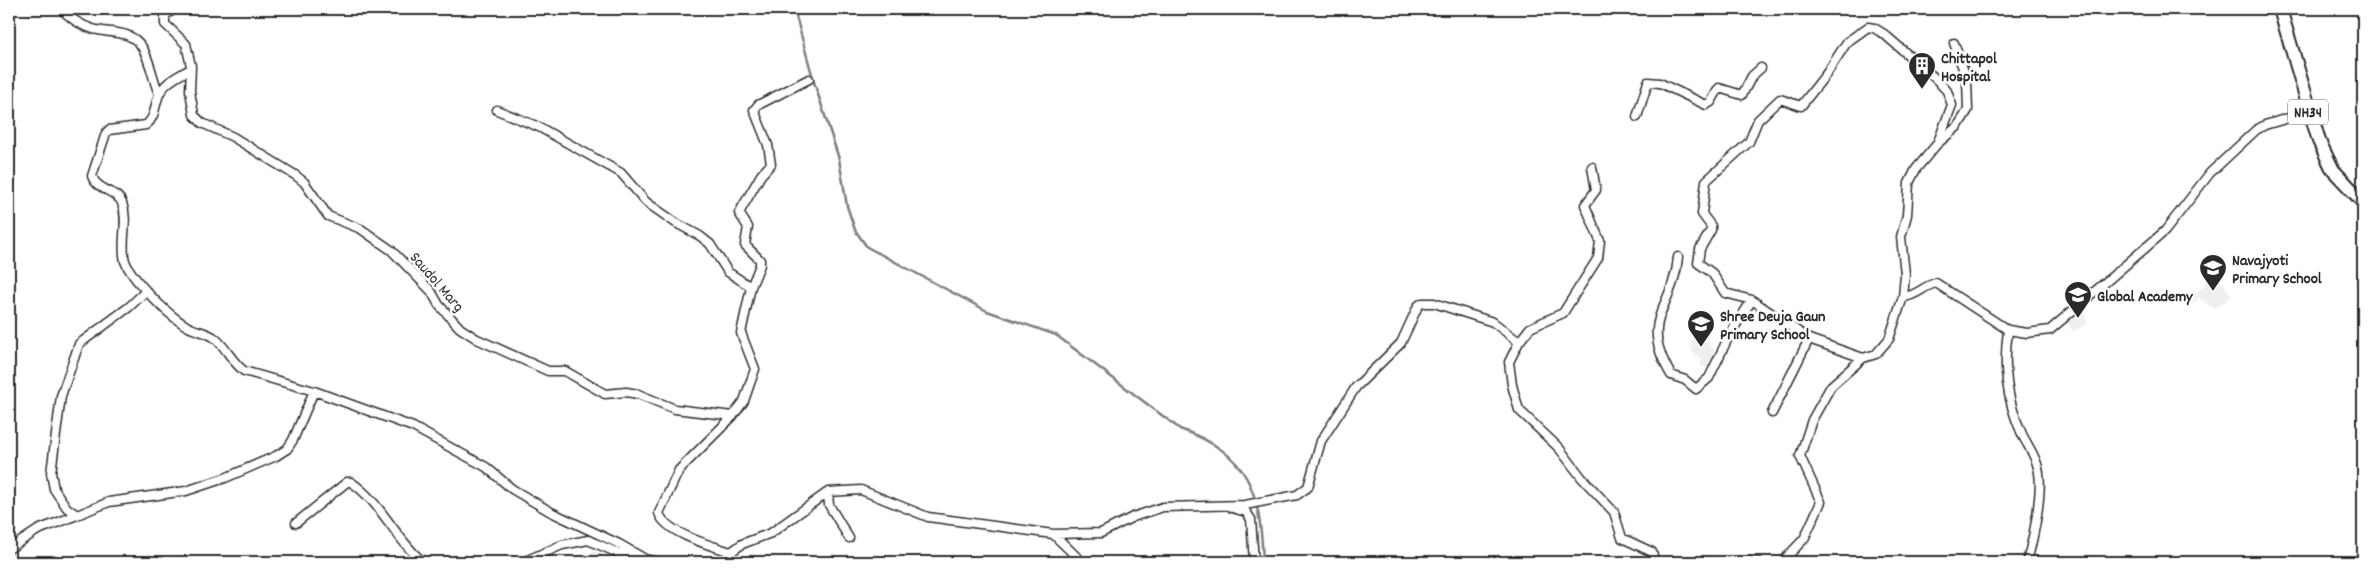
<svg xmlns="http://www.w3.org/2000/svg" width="2372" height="571" viewBox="0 0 2372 571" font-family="Dekko,sans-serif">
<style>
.built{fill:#efefef}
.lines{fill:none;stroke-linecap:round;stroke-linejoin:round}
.stream{stroke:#7e7e7e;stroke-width:2.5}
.minor-casing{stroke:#2b2b2b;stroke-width:11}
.trunk-casing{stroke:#2b2b2b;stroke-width:16}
.minor{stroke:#fff;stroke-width:8}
.trunk{stroke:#fff;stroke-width:12}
.labels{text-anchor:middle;stroke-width:5;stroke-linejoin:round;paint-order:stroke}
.shield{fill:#fff;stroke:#6b6b6b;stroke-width:1}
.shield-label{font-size:15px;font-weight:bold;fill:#2b2b2b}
.poi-label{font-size:16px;font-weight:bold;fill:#2b2b2b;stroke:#fff;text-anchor:start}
.street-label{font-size:16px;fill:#2b2b2b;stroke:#fff}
</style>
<rect width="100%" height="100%" fill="#fff"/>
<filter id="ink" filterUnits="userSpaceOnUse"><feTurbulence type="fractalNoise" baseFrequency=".02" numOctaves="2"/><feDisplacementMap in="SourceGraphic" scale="10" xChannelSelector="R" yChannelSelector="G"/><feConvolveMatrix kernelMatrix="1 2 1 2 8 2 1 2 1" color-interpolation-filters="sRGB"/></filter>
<g filter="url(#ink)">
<path class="built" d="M2210,273L2222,282L2232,296L2214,309L2198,297L2194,304L2187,299L2192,291L2195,293L2203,288Z
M2082,309L2088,323L2073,331L2066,321Z
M1695,327L1709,332L1704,340L1718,354L1709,370L1700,365L1702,360L1693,353L1690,346Z
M595,549L606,559L620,562H587L583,559Z"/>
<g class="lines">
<path class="stream" d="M794,9L814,82L839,159L847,206L855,230L867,247L987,311L1056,335L1180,429C1251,454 1260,493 1263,562"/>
<defs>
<path id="minor" d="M61,9C71,18 79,25 93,29C110,34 130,29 142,47C150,60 153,80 159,94
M175,9L165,15V24L186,44L191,66L190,91L194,115L202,123L233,137L295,175L304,182L328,216L361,229L391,250L431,291L439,305L460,328L477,339L548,371H565L605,394L626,392L638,394L675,409L733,416
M190,69C179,76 164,82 159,95C154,106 156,117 146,125L109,130L106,133L92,176C97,191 117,190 122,203C129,221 120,243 125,261C132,280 167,314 185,325C195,332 207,331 216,339C227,349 232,362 244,371L314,391L413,427L486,467L512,489L551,512L619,544L645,559L658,562
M497,110L539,127L621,173L646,202L676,223L700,236L710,244L728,272L751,287
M1637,117L1648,82L1660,83L1706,105L1711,102L1719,88L1742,95L1752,76L1761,68
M1592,167L1596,190L1585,205L1600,241L1598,258L1563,313L1530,328L1519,342L1509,362L1512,385L1519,410L1559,448L1582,478L1614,512L1622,538L1652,552L1655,562
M1678,257C1674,310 1637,317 1671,375L1685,380L1696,389L1709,378L1730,334L1752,300L1809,339L1863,358L1876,354L1889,339L1903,297L1905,274L1901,237L1907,215L1909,183L1916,169L1937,144L1958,126L1968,110L1967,80L1954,43
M146,291L129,307L79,344L61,396L51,473L54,489L67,508L77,515L109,502L186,491L225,478L276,456L287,449L293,440L314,391
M1903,297C1917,296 1923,286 1936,283L2008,330L2027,333L2050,330L2165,231L2210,173L2256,130L2265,125L2308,112
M1752,300L1725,293L1712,273L1698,263L1700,249L1711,230V226L1702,214L1706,181L1749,142L1758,120L1780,99L1801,106L1827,73L1847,42L1868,27L1874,28L1884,34L1936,79L1947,91L1952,105L1938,142
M2008,330C2003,367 2006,399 2022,434C2027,445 2036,456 2038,468C2044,490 2033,539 2027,562
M1772,413L1809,339
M828,492L829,505L849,538
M1232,508L1246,512L1251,519L1254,562
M296,523L347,482H351C381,502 396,540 423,562
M1053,534L1082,562
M9,549L38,530L77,515
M731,552C712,546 665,533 659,513L679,470L733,416L744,401L755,369L741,333L751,287L760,265V260L745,245L748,227L739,213L761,175L771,164L768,145L754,110L758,105L809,79
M523,562L562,545L588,540L618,553L638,557
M732,562L731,552L742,544L771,533L828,492L861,490L928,517L1053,534L1101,533L1133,517L1163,507L1245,505L1297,495L1308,487L1321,441L1356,387L1401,343L1418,306L1422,303H1434L1493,322L1519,342
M1744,562H1759
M1782,562L1804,539L1821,502L1800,456L1812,420L1831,386L1863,358"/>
<path id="trunk" d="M2280,9L2319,141L2333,170L2363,202"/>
</defs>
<use href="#minor" class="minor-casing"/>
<use href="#trunk" class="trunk-casing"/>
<use href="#minor" class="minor"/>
<use href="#trunk" class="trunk"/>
</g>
</g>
<defs>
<symbol id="building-pin" viewBox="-11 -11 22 30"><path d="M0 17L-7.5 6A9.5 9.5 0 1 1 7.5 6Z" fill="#2b2b2b" stroke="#fff"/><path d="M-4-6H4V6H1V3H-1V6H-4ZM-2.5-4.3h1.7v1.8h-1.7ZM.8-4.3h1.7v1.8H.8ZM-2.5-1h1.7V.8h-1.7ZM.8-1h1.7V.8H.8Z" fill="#fff"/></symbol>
<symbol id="school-pin" viewBox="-11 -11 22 30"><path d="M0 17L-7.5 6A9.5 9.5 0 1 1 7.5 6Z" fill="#2b2b2b" stroke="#fff"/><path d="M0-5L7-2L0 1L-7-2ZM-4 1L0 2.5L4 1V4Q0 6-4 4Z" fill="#fff"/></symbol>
</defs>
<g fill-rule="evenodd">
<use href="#building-pin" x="1906" y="50" width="32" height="43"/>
<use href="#school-pin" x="2197" y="252" width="32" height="43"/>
<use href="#school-pin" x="2062" y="279" width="32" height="43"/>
<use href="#school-pin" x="1685" y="308" width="32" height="43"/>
</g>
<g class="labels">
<rect class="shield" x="2288" y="99.5" width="40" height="25" rx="4"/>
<g class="shield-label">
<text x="2308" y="117">NH34</text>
</g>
<g class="poi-label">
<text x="1941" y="63">Chittapol<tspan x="1941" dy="18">Hospital</tspan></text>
<text x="2232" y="265">Navajyoti<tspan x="2232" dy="18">Primary School</tspan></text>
<text x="2097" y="301">Global Academy</text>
<text x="1720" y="321">Shree Deuja Gaun<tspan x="1720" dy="18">Primary School</tspan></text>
</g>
<g class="street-label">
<text transform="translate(438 281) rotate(49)" y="6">Saudol Marg</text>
</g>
</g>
<rect width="2372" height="571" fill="none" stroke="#fff" stroke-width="30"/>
<rect x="15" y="15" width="2342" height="541" fill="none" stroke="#2b2b2b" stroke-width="2" filter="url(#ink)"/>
</svg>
